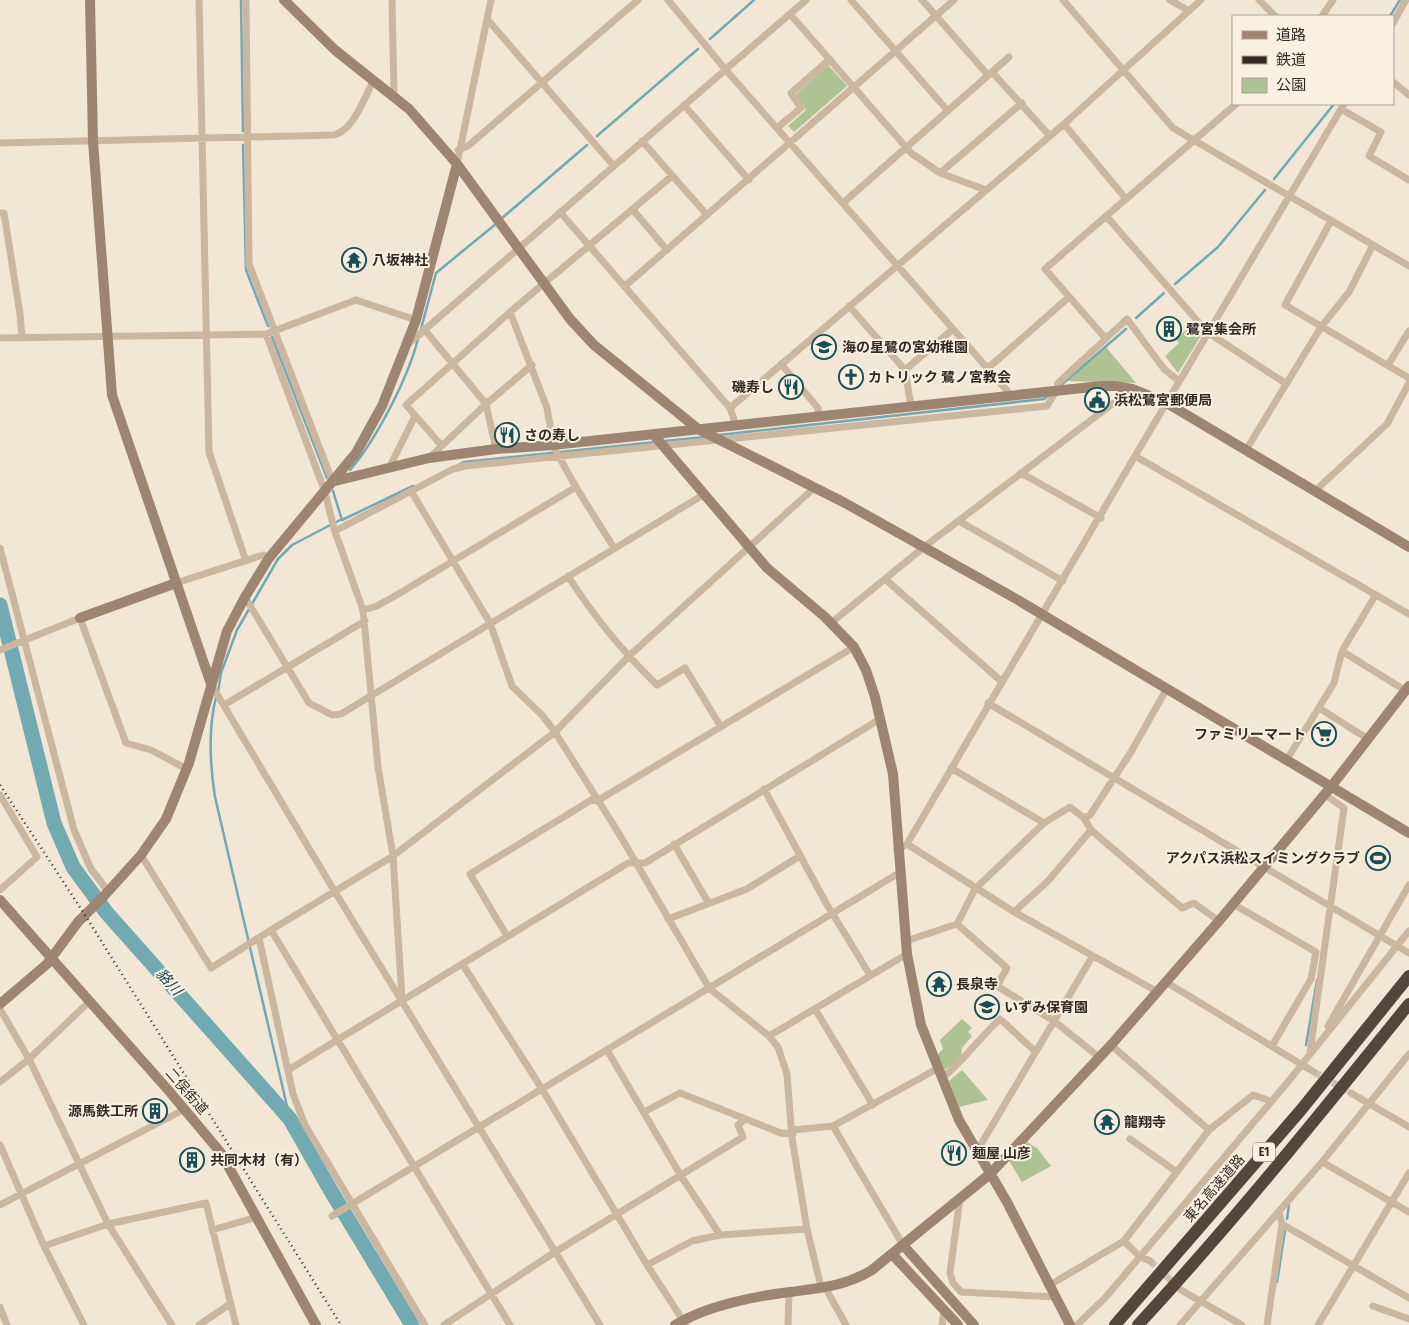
<svg xmlns="http://www.w3.org/2000/svg" width="1409" height="1325" viewBox="0 0 1409 1325" font-family="'Fira Sans Condensed','Noto Sans JP',sans-serif">
<style>
.green{fill:#afc294}
.lines{fill:none;stroke-linecap:round;stroke-linejoin:round}
.stream{stroke:#71aab1;stroke-width:2.5}
.river{stroke:#71aab1;stroke-width:15}
.street-tunnel{stroke:#ccc0b1;stroke-width:7;stroke-dasharray:7 3.5;stroke-linecap:butt}
.street{stroke:#cbb7a0;stroke-width:7}
.secondary{stroke:#9e8571;stroke-width:10}
.highway{stroke:#56453a;stroke-width:12}
.rail{stroke:#342a24;stroke-width:2.5;stroke-dasharray:1 4;stroke-linecap:butt}
.labels{text-anchor:middle;stroke-width:4;stroke-linejoin:round;paint-order:stroke}
.shield{fill:#faf0e0;stroke:#6f655c;stroke-width:1}
.shield-label{font-size:12px;font-weight:bold;fill:#342a24}
.poi-label{font-size:14px;font-weight:bold;fill:#342a24;stroke:#faf0e0;text-anchor:start}
.street-label{font-size:14px;fill:#342a24;stroke:#faf0e0}
.water-label{font-size:15px;font-style:italic;fill:#174f58;stroke:#faf0e0}
</style>
<rect width="100%" height="100%" fill="#f2e6d4"/>
<path class="green" d="M828,65L847,86L794,132L788,126L806,110L796,94Z
M1193,324L1202,334L1178,373L1165,356L1179,343L1176,339Z
M1106,347L1136,383L1067,381Z
M962,1019L972,1028L968,1032L972,1036L962,1048L961,1059L943,1071L937,1055L943,1049L940,1040Z
M962,1070L988,1100L959,1107L949,1081Z
M1027,1142L1037,1148L1051,1166L1022,1182L1009,1161Z"/>
<g class="lines">
<path class="stream" d="M241,0L243,131
M1390,16L1400,0
M710,39L754,0
M597,136L698,49
M243,145L246,270L268,326
M1274,179L1334,104
M501,219L587,145
M1175,284L1218,247L1265,190
M1136,318L1164,293
M421,329L436,273L497,223
M272,337L327,478
M1060,386L1126,329
M719,435L1044,399L1048,396
M664,441L706,437
M458,465L464,462L656,442
M350,470C376,440 408,378 418,339
M333,491L342,520L413,486
M218,692L221,673L237,630L278,559L292,545L342,519
M216,697C208,729 210,765 215,797L290,1119
M1306,1045L1317,980
M1287,1219L1289,1205
M1277,1282L1285,1231"/>
<path class="river" d="M0,605L54,823L73,867L106,912L290,1119L331,1191L412,1325"/>
<path class="street-tunnel" d="M1314,1072L1351,1093
M1150,1261L1177,1286"/>
<path class="street" d="M199,0L209,452L246,561
M246,0L249,264L333,483
M392,0L394,95
M668,0L725,69L1010,394
M851,0L948,111
M922,0L988,75
M1063,0L1173,128L1409,266
M1170,0L1189,11
M1259,0L1275,16
M790,14L911,153L940,173L986,190
M1322,16L1333,0
M487,19L613,165
M1393,23L1406,0
M992,72L1049,135
M1393,82L1409,95
M684,105L749,180
M1341,109L1381,132L1369,156L1409,180
M1064,124L1126,199
M777,128L801,108L791,93L830,59
M642,141L707,215
M0,143L334,135C355,129 364,97 374,80
M458,150L468,146L638,0
M457,164L491,0
M940,173L1022,103
M843,203L1009,57
M633,210L667,250
M560,212L730,408L736,425
M0,213H4L20,314L22,338
M1107,217L1207,332L1285,383
M1331,221L1285,305L1409,378
M625,286L954,0
M849,306L905,370L911,406
M510,312L547,408L554,448L576,487
M424,329L486,404L496,449
M266,334L325,492L334,529L363,610L378,767L393,856L402,999
M0,338L266,334L356,300L416,320
M1106,339L1045,269L1236,104
M407,345L806,0
M781,364L818,408L819,416
M1388,365L1409,331
M987,369L1069,297
M905,370L953,329
M730,408L1064,124L1201,0
M441,445L406,405L510,312L672,176
M1246,450L1321,327L1349,292L1373,245
M1135,456L1344,104
M429,458L486,404L532,365
M389,468L415,416
M1021,473L1101,518
M411,491L490,623L512,686L542,715L555,732L618,832L709,988L769,1036L778,1047L787,1074L792,1138L807,1229L821,1287
M1315,491L1387,424L1409,383
M959,521L1063,581
M335,531L453,469L465,466L1047,406L1057,390L1058,383L1127,319L1164,369L1179,381
M0,548L74,830L91,869L108,891
M568,576C594,617 622,651 657,685L685,668L721,727
M885,579L1001,681
M176,583L263,555L269,558
M245,597L309,703L332,715L341,714L703,495
M363,610L377,606L400,593L576,487L614,548
M831,623L924,547L1132,389
M0,650L80,618L126,743L151,750L187,769
M1342,651L1406,691
M211,684L335,892L600,1325
M988,703L1409,953
M224,705L365,621
M1319,708L1368,739
M1286,761L1334,683L1342,651L1375,596
M951,768L1044,823
M764,789L826,903L870,975
M0,795L37,857L0,890
M1084,818L1090,815L1131,752L1166,690
M674,844L708,902
M907,844L1014,912L1158,992
M897,851L907,844L1135,456L1409,614
M141,855L211,968L271,930L510,1325
M1233,904L1316,952L1311,979L1272,1046
M1014,912L1048,881L1091,830
M668,919L747,889L800,856
M957,924L1007,968L997,986L1054,1021L1099,1057
M271,930L393,856L555,732L629,656L814,488
M507,936L470,874L593,799L597,801L854,647
M259,938L293,1094L305,1125L425,1325
M906,941L957,924L975,889L1044,823L1070,807L1084,818L1091,830L1182,908L1194,903L1219,921
M463,965L542,1089L647,1265L686,1325
M1166,982L1314,1072
M0,1009L29,1059L108,1224L172,1325
M815,1009L873,1105
M1328,1026L1409,885
M769,1036L907,954
M1111,1045L1209,1130
M607,1050L681,1176L720,1235
M1310,1052L1344,808L1324,794
M288,1070L628,863H645L880,719
M941,1079C964,1061 978,1039 1000,1019L1036,1052
M0,1082L29,1059L90,1001
M1351,1093L1409,1127
M644,1112L680,1093L781,1133L793,1134
M833,1126L903,1245
M793,1130L833,1126L937,1069
M1130,1139L1177,1172
M0,1145L44,1246L84,1325
M977,1151L1092,957
M1322,1162L1409,1212
M960,1198L950,1273L953,1283L961,1292L1056,1297
M0,1205L185,1109
M1279,1212L1282,1224L1409,1298
M332,1216L899,873
M212,1230L257,1217
M1124,1241L1139,1256L1150,1261
M44,1246L108,1224L206,1203L236,1325
M647,1265L692,1241L720,1235L807,1229
M1050,1285L1124,1241L1209,1130L1253,1095L1271,1101
M825,1287L846,1325
M1181,1290L1242,1325
M1373,1306L1409,1319
M0,1307L7,1325
M199,1325L230,1304
M444,1325L555,1252L743,1137L738,1125L744,1120
M788,1325L789,1292
M942,1325L944,1310
M1077,1325L1105,1298L1287,1083L1409,931
M1180,1325L1322,1162L1409,1054
M1267,1325L1282,1224
M1318,1325L1409,1173"/>
<path class="secondary" d="M90,0L93,141L112,395L211,684
M284,0L335,50L409,109L457,164L570,319L594,345L698,429L845,503L1018,600L1409,833
M653,434L767,568L825,617L854,647L866,670L875,697L893,774L907,954L921,1025L959,1120L1007,1202L1070,1325
M335,481L429,458L496,449L553,445L1101,386H1115L1132,389L1165,402L1409,547
M80,618L176,583
M0,900L169,1091L221,1153L316,1325
M0,1004L47,964L78,922L104,896L141,855L166,819L189,763L227,631L245,597L269,558L356,453L382,406L416,320L457,164
M903,1245L974,1325
M892,1254L958,1325
M675,1325C706,1306 755,1296 790,1292C820,1288 846,1286 872,1270L990,1174L1111,1045L1219,921L1330,788L1409,686"/>
<path class="highway" d="M1115,1325L1301,1110L1409,976
M1138,1325C1233,1222 1321,1113 1409,1004"/>
<path class="rail" d="M0,785L85,915L341,1325"/>
</g>
<defs>
<symbol id="temple-ring" viewBox="-11 -11 22 22"><circle r="9.5" fill="#faf0e0" stroke="#174f58" stroke-width="1.5"/><path d="M0-6L5-2H3V0L6.5 2.5H4V6H1.5V3h-3V6H-4V2.5H-6.5L-3 0V-2H-5Z" fill="#174f58"/></symbol>
<symbol id="building-ring" viewBox="-11 -11 22 22"><circle r="9.5" fill="#faf0e0" stroke="#174f58" stroke-width="1.5"/><path d="M-4-6H4V6H1V3H-1V6H-4ZM-2.5-4.3h1.7v1.8h-1.7ZM.8-4.3h1.7v1.8H.8ZM-2.5-1h1.7V.8h-1.7ZM.8-1h1.7V.8H.8Z" fill="#174f58"/></symbol>
<symbol id="school-ring" viewBox="-11 -11 22 22"><circle r="9.5" fill="#faf0e0" stroke="#174f58" stroke-width="1.5"/><path d="M0-5L7-2L0 1L-7-2ZM-4 1L0 2.5L4 1V4Q0 6-4 4Z" fill="#174f58"/></symbol>
<symbol id="church-ring" viewBox="-11 -11 22 22"><circle r="9.5" fill="#faf0e0" stroke="#174f58" stroke-width="1.5"/><path d="M-1.2-6h2.4v3.5h3.3v2.4h-3.3V6h-2.4V-.1h-3.3v-2.4h3.3Z" fill="#174f58"/></symbol>
<symbol id="restaurant-ring" viewBox="-11 -11 22 22"><circle r="9.5" fill="#faf0e0" stroke="#174f58" stroke-width="1.5"/><path d="M-5-6h1v4h1v-4h1v4h1v-4h1v5L-1.5 .5V6h-2V.5L-5-1ZM5-6V6H3V1.5H1.5Q1.5-4 5-6Z" fill="#174f58"/></symbol>
<symbol id="civic-ring" viewBox="-11 -11 22 22"><circle r="9.5" fill="#faf0e0" stroke="#174f58" stroke-width="1.5"/><path d="M-.6-6.5H3V-4.5H.6V-3L4-1V1h2V6H-6V1h2V-1L-.6-3ZM-1.2 2.5V6h2.4V2.5Z" fill="#174f58"/></symbol>
<symbol id="supermarket-ring" viewBox="-11 -11 22 22"><circle r="9.5" fill="#faf0e0" stroke="#174f58" stroke-width="1.5"/><path d="M-6-5.5h2.5l.6 2H6L4.5 2H-2.5L-4.4-4H-6ZM-1.5 3.2a1.3 1.3 0 1 0 .1 0ZM3 3.2a1.3 1.3 0 1 0 .1 0Z" fill="#174f58"/></symbol>
<symbol id="stadium-ring" viewBox="-11 -11 22 22"><circle r="9.5" fill="#faf0e0" stroke="#174f58" stroke-width="1.5"/><path d="M0-5a6.5 5 0 1 0 0 10a6.5 5 0 1 0 0-10ZM-3.5-1.8h7v3.6h-7Z" fill="#174f58"/></symbol>
</defs>
<g fill-rule="evenodd">
<use href="#temple-ring" x="340" y="246" width="28" height="28"/>
<use href="#building-ring" x="1155" y="315" width="28" height="28"/>
<use href="#school-ring" x="810" y="333" width="28" height="28"/>
<use href="#church-ring" x="837" y="363" width="28" height="28"/>
<use href="#restaurant-ring" x="777" y="373" width="28" height="28"/>
<use href="#civic-ring" x="1083" y="386" width="28" height="28"/>
<use href="#restaurant-ring" x="493" y="421" width="28" height="28"/>
<use href="#supermarket-ring" x="1310" y="720" width="28" height="28"/>
<use href="#stadium-ring" x="1364" y="844" width="28" height="28"/>
<use href="#temple-ring" x="925" y="970" width="28" height="28"/>
<use href="#school-ring" x="973" y="993" width="28" height="28"/>
<use href="#building-ring" x="141" y="1097" width="28" height="28"/>
<use href="#temple-ring" x="1093" y="1108" width="28" height="28"/>
<use href="#restaurant-ring" x="940" y="1139" width="28" height="28"/>
<use href="#building-ring" x="178" y="1146" width="28" height="28"/>
</g>
<g class="labels">
<rect class="shield" x="1253" y="1142.5" width="22" height="19" rx="4"/>
<g class="shield-label">
<text x="1264" y="1156">E1</text>
</g>
<g class="poi-label">
<text x="372" y="265">八坂神社</text>
<text x="1186" y="334">鷺宮集会所</text>
<text x="842" y="352">海の星鷺の宮幼稚園</text>
<text x="868" y="382">カトリック 鷺ノ宮教会</text>
<text x="774" y="392" text-anchor="end">磯寿し</text>
<text x="1114" y="405">浜松鷺宮郵便局</text>
<text x="524" y="440">さの寿し</text>
<text x="1306" y="739" text-anchor="end">ファミリーマート</text>
<text x="1360" y="863" text-anchor="end">アクパス浜松スイミングクラブ</text>
<text x="956" y="989">長泉寺</text>
<text x="1004" y="1012">いずみ保育園</text>
<text x="138" y="1116" text-anchor="end">源馬鉄工所</text>
<text x="1124" y="1127">龍翔寺</text>
<text x="972" y="1158">麺屋 山彦</text>
<text x="210" y="1165">共同木材（有）</text>
</g>
<g class="street-label">
<text transform="translate(187 1091) rotate(49)" y="5">二俣街道</text>
<text transform="translate(1214 1188) rotate(-49)" y="5">東名高速道路</text>
</g>
<g class="water-label">
<text transform="translate(169 982) rotate(48)" y="5">貉川</text>
</g>
</g>
<rect x="1232" y="15" width="162" height="90" fill="#faf0e0" stroke="#aba195"/>
<rect x="1242" y="31" width="25" height="8" fill="#9e8571" stroke="#aba195"/>
<text x="1276" y="40" font-size="15" fill="#342a24">道路</text>
<rect x="1242" y="56" width="25" height="8" fill="#342a24" stroke="#aba195"/>
<text x="1276" y="65" font-size="15" fill="#342a24">鉄道</text>
<rect x="1242" y="78" width="25" height="15" fill="#afc294" stroke="#aba195"/>
<text x="1276" y="90" font-size="15" fill="#342a24">公園</text>
</svg>
